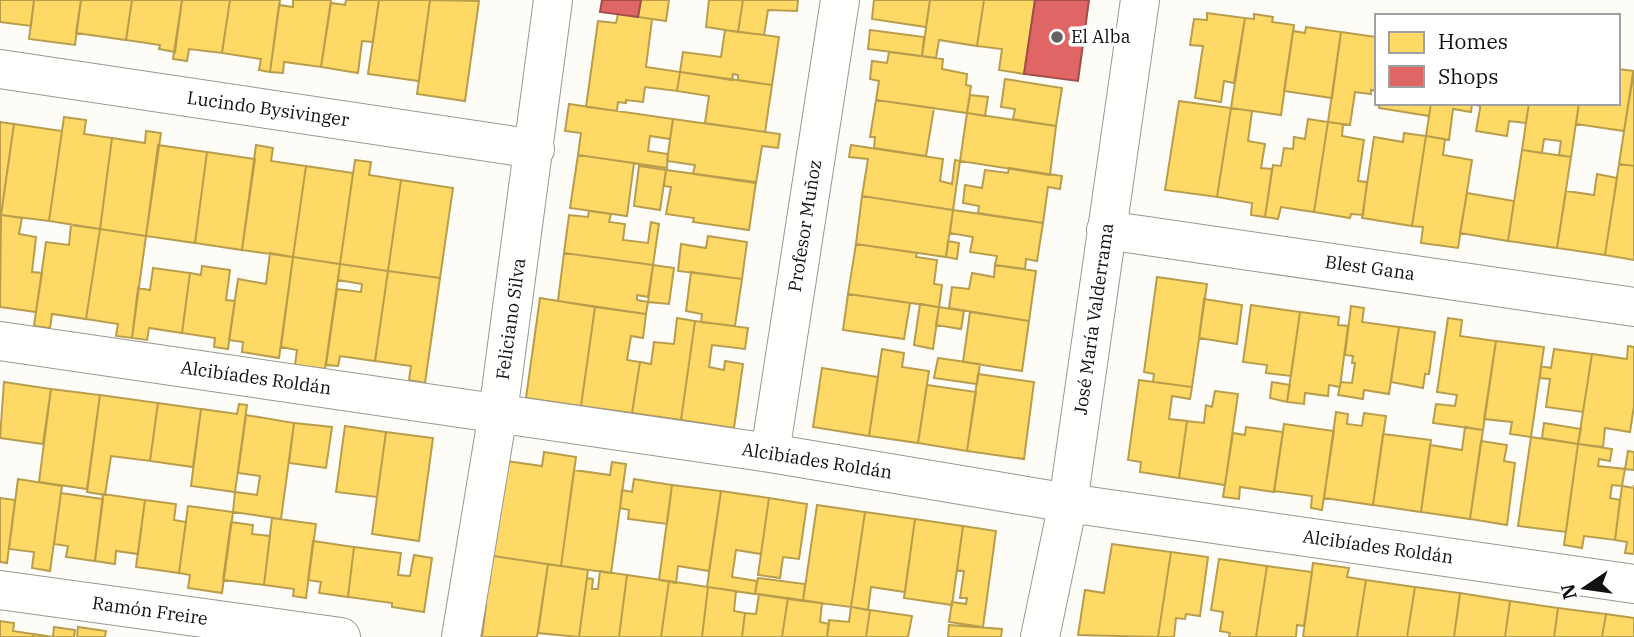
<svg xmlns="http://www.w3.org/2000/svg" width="1634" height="637" viewBox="0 0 1634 637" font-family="'IBM Plex Serif',serif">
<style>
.homes{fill:#ffd966;stroke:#b89d4c;stroke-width:2}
.shops{fill:#e06666;stroke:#a24c4c;stroke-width:2}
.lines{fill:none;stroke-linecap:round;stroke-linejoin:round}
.minor-casing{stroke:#979795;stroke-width:40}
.minor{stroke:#fffffe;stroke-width:38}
.poi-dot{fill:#646362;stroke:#fff;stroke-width:2.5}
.labels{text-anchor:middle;stroke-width:7;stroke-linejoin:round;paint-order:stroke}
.poi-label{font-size:18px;fill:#111;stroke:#fff;text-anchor:start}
.street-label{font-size:18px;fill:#111;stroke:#fff}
</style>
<rect width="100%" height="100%" fill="#fdfcf7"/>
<path class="homes" d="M0,0H34L31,26L0,22Z
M34,0H81L75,45L29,39Z
M81,0H132L126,40L76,33Z
M132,0H182L175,52L159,49L160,45L126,40Z
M182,0H230L222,53L189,49L187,61L173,59Z
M230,0H280L270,72L259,70L261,59L222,53Z
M293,0H331L321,67L284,62L283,73L270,72L279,5L293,7Z
M346,0H379L373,42L362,41L358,73L321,67L331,3L345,5Z
M379,0H430L419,81L368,74Z
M430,0L479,1L465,101L417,94Z
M641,0H669L666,21L638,17Z
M709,0H743L738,32L706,27Z
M743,0H798L797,11L768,10L764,35L738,32Z
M874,0H930L926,27L872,19Z
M930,0H984L977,46L939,40L936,58L922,56Z
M984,0H1035L1024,74L999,70L1002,49L977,46Z
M1207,13L1245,18L1234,83L1224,81L1221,102L1195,98L1203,46L1190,45L1194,19L1207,20Z
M618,14L652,19L646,67L680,72L677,91L645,87L643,102L626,100V103L618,102L617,111L586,107L598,21L616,23Z
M1254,14L1273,17L1272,22L1294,25L1281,115L1231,108L1245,18L1254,19Z
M1306,27L1341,32L1332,98L1284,91L1293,31L1305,33Z
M725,30L779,37L772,85L738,80V75L733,74L732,80L680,72L683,52L721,57Z
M870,30L924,37L922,56L868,49Z
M1341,32L1377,37V91L1371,90V94L1355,92L1350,125L1328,122Z
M889,52L943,59L942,69L967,74L966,85L971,86L967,113L876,100L879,81L870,79L872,61L887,63Z
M1618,69L1634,71L1624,131L1576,124L1579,103H1618Z
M680,72L772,85L765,132L705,123L709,96L677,91Z
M1633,73H1634V166L1619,164Z
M1005,79L1062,88L1056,126L1013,119L1015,109L1001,107Z
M970,95L988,97L985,116L967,113Z
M876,100L934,108L926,156L874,148L875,137H870Z
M1179,101L1231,108L1217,197L1165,190Z
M1379,103H1431L1429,116L1379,108Z
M1431,103H1481L1480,106L1472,104L1471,112L1453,109L1449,140L1426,136Z
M1481,103H1529L1526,123L1509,121L1507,136L1476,131Z
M1529,103H1579L1571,157L1559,155L1561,141L1544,139L1542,153L1522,150Z
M569,104L673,119L670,139L650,136L648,151L668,154L667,168L578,155L581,133L565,131Z
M1231,108L1252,111L1248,141L1265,144L1261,168L1272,169L1265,217L1251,215L1252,203L1217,197Z
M967,113L1056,126L1050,175L960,161Z
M64,117L86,120L84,134L112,138L100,229L49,221Z
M673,119L780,134L778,148L762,146L756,183L693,174L695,165L667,161Z
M1308,119L1328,122L1314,212L1281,207L1278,219L1265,217L1273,165L1281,166L1284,148L1293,149L1294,137L1305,139Z
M0,122L14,124L1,215H0Z
M1328,122L1343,124L1342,136L1364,140L1358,181L1367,182L1363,215L1351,214L1350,218L1314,212Z
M14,124L62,131L49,221L1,215Z
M146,131L161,133L146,236L100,229L112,138L145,143Z
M1404,133L1426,136L1412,226L1362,218L1374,137L1403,142Z
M1426,136L1445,139L1443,155L1472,160L1458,248L1421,243L1423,227L1412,226Z
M158,145L207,152L195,243L146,236Z
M256,145L273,148L271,161L306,166L293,257L242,250Z
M851,145L943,159L940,181L952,184L955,160L960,161L953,210L862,196L868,159L849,157Z
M1522,150L1571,157L1557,248L1508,241Z
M207,152L255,159L242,250L195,243Z
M578,155L634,163L627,216L570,208Z
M355,160L371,162L369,175L401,180L388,271L340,264Z
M1619,164L1634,166V260L1605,255Z
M306,166L353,173L340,264L293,257Z
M639,166L666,170L660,210L634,206Z
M1009,168L1062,176L1060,189L1048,187L1043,223L978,213L979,206L963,203L965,185L982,188L985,170L1008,173Z
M666,170L756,182L749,230L693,222L694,218L666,214L671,187L664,186Z
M1597,174L1617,178L1605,255L1557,248L1566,191L1594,195Z
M401,180L453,188L440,278L388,271Z
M1467,193L1514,201L1508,241L1460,233Z
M862,196L953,210L946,257L856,244Z
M953,210L1043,223L1037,261L1026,259L1025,269L995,265L997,256L970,252L973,237L950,233Z
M589,211L611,214L609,222L625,224L623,240L648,243L651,222L659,224L653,265L564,253L569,215L588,217Z
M1,215L22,218L19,234L36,237L32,272L42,273L36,312L0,307Z
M71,225L100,229L86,319L52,314L50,328L34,326L46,242L69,245Z
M100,229L146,236L132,338L116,336L118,324L86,319Z
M708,236L747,242L742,279L678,271L681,244L706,248Z
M948,241L959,243L957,259L946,257Z
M856,244L917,253L916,257L937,260L934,284L942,285L939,307L848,294Z
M270,253L293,257L279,358L242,352L243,342L229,340L238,279L266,284Z
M564,253L653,265L648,297L637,295V300L648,302L646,314L558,301Z
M293,257L340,264L325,369L295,365L297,350L281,347Z
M340,264L388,271L375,361L340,356L338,366L326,365L337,289L361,292L362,284L338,280Z
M653,265L674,268L669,304L648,302Z
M995,265L1036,271L1029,321L949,308L952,287L969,289L972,273L994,277Z
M202,266L230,270L226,300L235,301L228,349L214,347L215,338L182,333L190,273L201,275Z
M153,268L190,273L182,333L149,328L147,340L132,338L138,288L150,290Z
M388,271L440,278L425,383L409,380L411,366L375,361Z
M691,272L742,279L735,326L701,322L702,314L686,311Z
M1157,277L1207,284L1192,387L1153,382L1154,374L1144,372Z
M848,294L910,303L904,339L843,330Z
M540,298L595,307L581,406L526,398Z
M1204,299L1242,305L1237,344L1199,338Z
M920,304L939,307L933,349L914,345Z
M1251,305L1300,312L1291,376L1266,373L1267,365L1243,362Z
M1351,306L1364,308L1362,322L1399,327L1389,394L1364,390L1363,399L1338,395L1341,382L1352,383L1355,363H1352L1353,356L1345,355Z
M595,307L646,314L643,338L631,336L627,360L640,362L632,413L581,406Z
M939,307L964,311L961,329L936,325Z
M970,312L1029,321L1022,371L963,362Z
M1300,312L1339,317L1338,325L1348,326L1340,387L1329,385L1328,396L1305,393L1304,404L1287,402Z
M677,318L695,321L681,420L632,413L640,362L651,364L654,342L674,344Z
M1448,318L1462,320L1460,336L1496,341L1483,430L1433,423L1436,404L1455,406L1457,395L1437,392Z
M695,321L748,328L745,349L712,345L709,367L724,370L725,361L743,364L734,428L681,420Z
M1399,327L1435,332L1429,374H1425L1423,388L1391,382Z
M1496,341L1544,347L1531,437L1510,434L1512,422L1484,419Z
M1628,346L1634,347V406L1630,432L1605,428L1603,447L1578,444L1592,354L1627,359Z
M882,349L904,353L902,367L929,371L918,443L869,436Z
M1554,349L1592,354L1583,412L1546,407L1550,379L1540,378L1541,366L1551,368Z
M938,358L980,364L977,384L934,378Z
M822,368L878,377L869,436L813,427Z
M978,374L1034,382L1024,459L967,451Z
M1139,380L1192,387L1190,399L1172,396L1169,419L1187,421L1179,478L1140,472L1141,462L1128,460Z
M4,382L51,389L43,444L0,438Z
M1272,382L1290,385L1287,402L1270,398Z
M927,385L976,392L967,451L918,443Z
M51,389L100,395L87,489L39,482Z
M1215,391L1238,394L1225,485L1179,478L1187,421L1204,423L1206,405L1212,407Z
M100,395L158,403L150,461L111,456L105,495L87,492Z
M158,403L201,409L193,467L150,461Z
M239,404L247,405L235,492L191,486L201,409L237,414Z
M1336,412L1348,414L1347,424L1362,426L1364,413L1386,416L1373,505L1324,498Z
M246,415L294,423L281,519L233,512L235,492L257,495L260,476L238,473Z
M294,423L332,427L326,468L289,463Z
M1544,423L1581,429L1578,444L1542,438Z
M1284,424L1334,431L1322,510L1311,508L1312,496L1274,491Z
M345,426L386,432L377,497L336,492Z
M1246,427L1283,432L1274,492L1240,487L1239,499L1223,497L1233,433L1245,435Z
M1465,427L1483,430L1470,519L1421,512L1430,445L1462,450Z
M386,432L433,438L419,541L372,534Z
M1383,434L1431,440L1421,512L1373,505Z
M1531,437L1578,444L1566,532L1518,526Z
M1481,441L1507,445L1504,461L1515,463L1507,525L1470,519Z
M1578,444L1612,449L1610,461L1599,459L1598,466L1625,469L1622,486L1612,485L1610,498L1620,500L1615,540L1584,536L1582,548L1564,545Z
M1628,451L1634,452V470L1625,469Z
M544,452L576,457L561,566L493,556L506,461L542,466Z
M612,462L626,464L611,573L561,566L574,470L610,475Z
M18,479L62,486L50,571L32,568L34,552L9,549Z
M634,479L672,485L667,524L628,519L629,510L620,508L622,490L632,492Z
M672,485L721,491L709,571L678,566L676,583L659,580Z
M1634,485V554L1625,553L1627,542L1615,540L1622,486L1634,488Z
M721,491L769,498L761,554L736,550L732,577L757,581L755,594L707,587Z
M61,493L103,499L95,561L66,557L68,546L54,544Z
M103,494L145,500L138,554L116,551L115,564L95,561Z
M0,498L15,500L7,563L0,562Z
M769,498L807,504L799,559L783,557L780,578L758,575Z
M145,500L176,504L174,520L186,522L179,573L136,567Z
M817,505L865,512L851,607L803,601Z
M188,506L233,512L222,593L188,588L190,575L179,573Z
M865,512L915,519L905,592L871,587L868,610L851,607Z
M272,518L316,524L306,598L293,596L294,589L264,585Z
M915,519L963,526L952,605L904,598Z
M231,522L253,525L252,534L270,536L264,585L223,580Z
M963,526L996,531L983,627L949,622L952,602L966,604L967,598H960L964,571L957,570Z
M313,541L354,547L348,597L319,593L321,582L308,580Z
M1112,544L1171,552L1158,637L1078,635L1085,590L1104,593Z
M354,547L401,553L398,575L410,576L414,555L432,558L424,612L392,607V603L348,597Z
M1171,552L1208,557L1200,616L1186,614L1185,619L1176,618L1174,637H1158Z
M493,556L548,564L537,637H482L486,606L477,605L479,585L489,586Z
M1219,559L1267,566L1256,637H1229L1230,633L1220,631L1223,612L1211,610Z
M1313,563L1349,568L1347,577L1366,580L1357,637H1303Z
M548,564L588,570L579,637L538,633Z
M1267,566L1312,572L1304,626L1297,625L1296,637H1256Z
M600,571L627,575L619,637H579L587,578L593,579L592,589H598Z
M627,575L669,581L661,637H619Z
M758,578L805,584L803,601L755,594Z
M1366,580L1415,587L1407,637H1357Z
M669,581L708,587L702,637H661Z
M708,587L736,591L734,611L745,613L742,637H702Z
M1415,587L1460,593L1454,637H1407Z
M1460,593L1510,601L1505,637H1454Z
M759,594L788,598L782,637H742L745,613L756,614Z
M788,598L822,603L820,622L829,624L827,637H782Z
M1510,601L1558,608L1554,637H1505Z
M851,607L870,610L866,637H827L829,620L849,622Z
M1558,608L1606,614L1602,637H1554Z
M870,610L912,616L908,637H866Z
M1606,614L1634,618V637H1602Z
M0,621L14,623L13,631L33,634V637H0Z
M949,625L1002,629L1001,637H948Z
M54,627L75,630L74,637H33V634L53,637Z
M78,627L106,631L105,637H77Z"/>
<path class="shops" d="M602,0H641L638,17L600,12Z
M1035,0H1089L1078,81L1024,74Z"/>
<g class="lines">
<defs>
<path id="minor" d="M0,69L535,149
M1106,230L1634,307
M0,341L770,453L1068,503L1634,584
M770,453L840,0
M0,590L341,637
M461,637L498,413L553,0
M1040,637L1068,503L1140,0"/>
</defs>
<use href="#minor" class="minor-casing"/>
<use href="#minor" class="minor"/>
</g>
<circle class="poi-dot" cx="1057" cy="37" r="7"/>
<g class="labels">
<g class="poi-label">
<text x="1071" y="43">El Alba</text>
</g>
<g class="street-label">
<text transform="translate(268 109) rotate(8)" y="6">Lucindo Bysivinger</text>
<text transform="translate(805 226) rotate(-81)" y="6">Profesor Muñoz</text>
<text transform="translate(1370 268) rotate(8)" y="6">Blest Gana</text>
<text transform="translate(511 319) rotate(-82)" y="6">Feliciano Silva</text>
<text transform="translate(1094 319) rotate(-82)" y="6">José María Valderrama</text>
<text transform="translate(256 378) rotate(8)" y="6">Alcibíades Roldán</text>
<text transform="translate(817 461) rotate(9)" y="6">Alcibíades Roldán</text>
<text transform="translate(1378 547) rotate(8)" y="6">Alcibíades Roldán</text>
<text transform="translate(150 611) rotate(8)" y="6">Ramón Freire</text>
</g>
</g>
<rect x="1375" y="14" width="245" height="91" fill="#ffffff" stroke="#a0a0a0" stroke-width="2"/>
<rect x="1389" y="32" width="35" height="21" fill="#ffd966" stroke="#a0a0a0" stroke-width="2"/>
<text x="1438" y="49" font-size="21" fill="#111111">Homes</text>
<rect x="1389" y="66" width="35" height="21" fill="#e06666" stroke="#a0a0a0" stroke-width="2"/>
<text x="1438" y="84" font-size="21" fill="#111111">Shops</text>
<g transform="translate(1585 588) rotate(257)" stroke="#ffffff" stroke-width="5" paint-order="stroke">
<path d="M0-5L12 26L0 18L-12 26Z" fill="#111111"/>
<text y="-10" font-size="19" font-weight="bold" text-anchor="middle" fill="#111111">N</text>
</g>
</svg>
